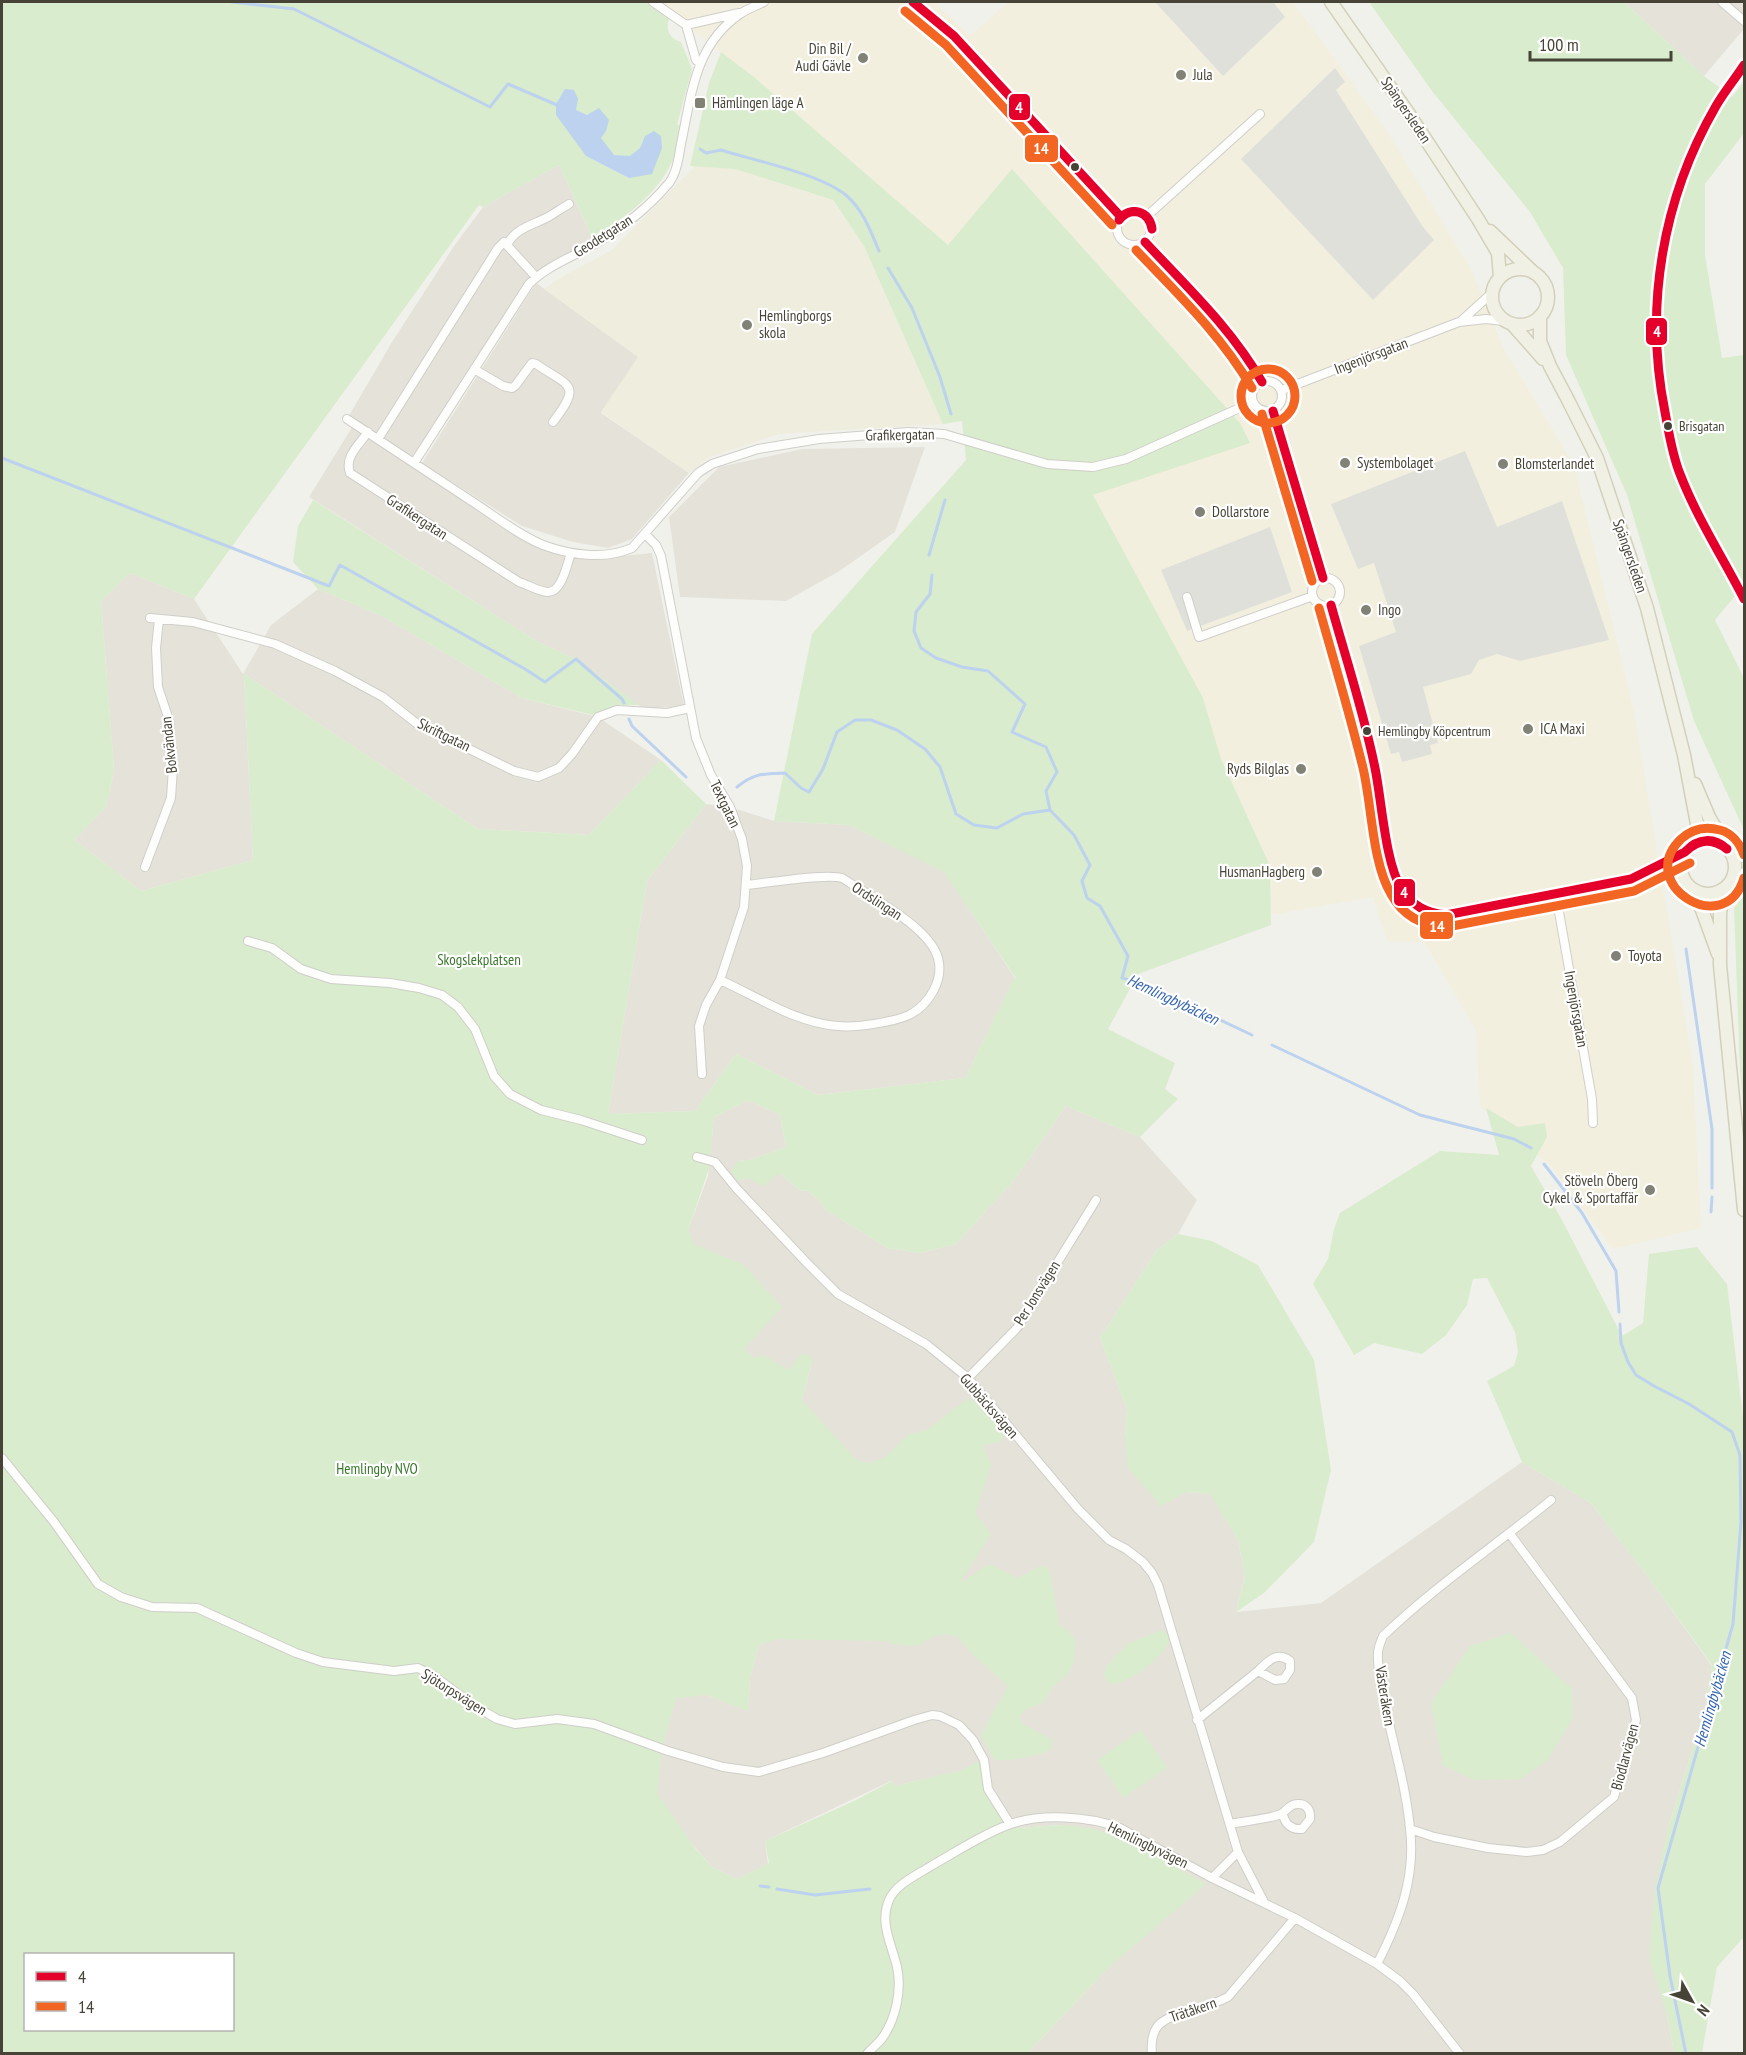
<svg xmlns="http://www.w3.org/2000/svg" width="1746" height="2055" viewBox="0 0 1746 2055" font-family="'PT Sans Narrow',sans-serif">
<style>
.residential{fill:#e5e3d9}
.commercial{fill:#f3efdf}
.education{fill:#efedde}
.green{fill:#d9eccd;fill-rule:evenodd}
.parking{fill:#e0e0db}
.water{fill:#bdd2ee}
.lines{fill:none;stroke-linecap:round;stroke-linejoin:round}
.stream{stroke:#bdd2ee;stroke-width:3}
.street-casing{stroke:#cfcec9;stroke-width:10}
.primary-casing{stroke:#d3d0ba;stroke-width:15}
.street{stroke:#fdfdfc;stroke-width:8}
.primary{stroke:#f1f0e4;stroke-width:12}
.bus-1-casing{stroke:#fff;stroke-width:14}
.bus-2-casing{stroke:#fff;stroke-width:14}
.bus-1{stroke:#e4002b;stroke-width:9}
.bus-2{stroke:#f26522;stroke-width:9}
.poi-dot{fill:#828176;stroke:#fff;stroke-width:2}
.bus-dot{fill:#474437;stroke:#fff;stroke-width:2}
.labels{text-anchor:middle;stroke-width:4.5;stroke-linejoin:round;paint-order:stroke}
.bus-label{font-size:14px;fill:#474437;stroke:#fff;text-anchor:start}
.poi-label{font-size:15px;fill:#474437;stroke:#fff;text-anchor:start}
.street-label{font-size:15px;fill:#474437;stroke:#fff}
.park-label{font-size:15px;fill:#3a782c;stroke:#fff}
.water-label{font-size:16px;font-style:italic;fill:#3364b1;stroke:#fff}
.line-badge{stroke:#fff;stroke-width:2}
.badge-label{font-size:16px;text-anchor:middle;font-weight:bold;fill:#fff}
</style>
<rect width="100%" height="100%" fill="#f1f1ec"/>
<path class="residential" d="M1624,2H1744V29L1704,76Z
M559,165L595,244L540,272L414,463L542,545L593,559L652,553L684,706L644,709L576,659L538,642L309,497L354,424L347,419L392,342L454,246L483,207Z
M536,283L639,357L601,413L689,473L632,539L608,548L573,542L522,526L422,463Z
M925,447L895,532L838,572L786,601L680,597L669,517L719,467L802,449Z
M130,573L194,599L243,674L271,625L318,589L380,615L522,698L598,717L661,760L589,835L478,829L244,674L253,860L141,891L74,840L106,807L114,770L101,601Z
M706,804L730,807L774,821L849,825L944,871L1015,978L965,1078L818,1095L736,1054L695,1111L608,1114L647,881Z
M748,1100L780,1115L786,1147L749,1160L738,1161L748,1178L780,1173L799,1190L808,1191L821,1202L824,1209L888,1248L920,1253L956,1244L1014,1180L1066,1106L1140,1137L1197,1200L1178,1234L1157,1250L1100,1338L1127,1409L1125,1437L1187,1492L1211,1494L1238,1540L1245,1576L1236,1612L1321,1603L1522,1462L1591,1503L1648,1577L1712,1666L1705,1709L1668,1828L1667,2014L1674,2053H1028L1108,1968L1063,1825L1017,1828L978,1767L894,1786L891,1781L765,1841L768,1864L737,1879L712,1867L655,1801L638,1744L683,1687L748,1710L750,1677L759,1645L796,1631L802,1400L811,1366L789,1370L741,1363L607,1358L688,1230L708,1176L714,1117Z"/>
<path class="commercial" d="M654,2H934L970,36L1008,2H1293L1385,128L1471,269L1503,347L1574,465L1633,707L1693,1068L1701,1228L1613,1249L1552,1167L1480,1107L1476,1030L1424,942L1387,941L1373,897L1271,915L1270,866L1221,759L1203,698L1092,495L1249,443L1240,423L1012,170L948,245L754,77Z"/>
<path class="education" d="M695,166L735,169L832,200L863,244L943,424L779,434L710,457L689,473L601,412L638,357L544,289L558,279L612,250Z"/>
<path class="green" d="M2,2H654L670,14C666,27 666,37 681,42L692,69L677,125L682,126C679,137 677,151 672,162C656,196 623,218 593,239L559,165L483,207L479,205L194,599L130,573L101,601L114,770L106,807L74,840L141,891L253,860L244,674L478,829L589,835L661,760L706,804L647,881L608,1114L695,1111L736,1054L818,1095L965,1078L1015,977L944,872L849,825L774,821L812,634L966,460L962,421L943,424L864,246L833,200L735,169L690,166L709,83L721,52L754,77L948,245L1012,169L1240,423L1250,443L1093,495L1203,698L1221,759L1270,866L1271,925L1138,974L1108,1029L1175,1063L1165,1089L1178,1099L1140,1137L1066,1106L1014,1180L956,1244L920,1253L888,1248L824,1209L821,1202L808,1191L799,1190L780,1173L763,1186L748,1178L738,1181L731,1171L738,1161L749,1160L786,1147L780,1115L748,1100L714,1117L710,1159L712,1160L688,1230L694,1244L744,1265L782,1307L744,1349L754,1358L763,1355L788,1370L803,1353L813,1358L802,1400L853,1456L859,1461L869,1463L883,1459L909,1434L927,1430L964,1401L965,1402L970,1398L1005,1433L1001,1442L983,1445L991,1465L975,1513L991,1534L959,1584L989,1564L1017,1578C1028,1574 1033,1567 1044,1566L1049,1569L1059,1624L1070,1632L1075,1641L1074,1662L1067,1675L1053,1687L1043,1703L1024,1710L1019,1717L1022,1723L1052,1740L1051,1750C1032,1757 1013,1761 994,1760L981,1735L1008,1686L974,1656L958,1637L946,1634L935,1636L917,1646L890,1644L889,1641L776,1639L759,1645L750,1677L748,1711L706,1695L676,1698L662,1750L657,1793L695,1848L712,1867L737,1879L769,1863L765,1841L854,1801L892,1781L894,1786L959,1771L982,1760L998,1802L1017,1828L1063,1825L1089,1828L1123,1837L1206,1884L1108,1968L1028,2053L2,2054ZM565,89L575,110L587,115L606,131L600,138L614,155L630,157L640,148L645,136L629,178L586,156ZM26,1954H232V2030H26Z
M1369,2H1624L1704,76L1732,97L1744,82V133L1705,184V255L1722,358L1744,355V585L1715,620L1744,678V830L1694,721L1627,495L1566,355L1563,268L1530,212L1432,91Z
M313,500L538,642L576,659L639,705H616L593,715L522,698L380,615L318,589L293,562L298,526Z
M1744,895V1112L1740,1070L1734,908Z
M1486,1108L1518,1127L1545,1123L1547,1137L1531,1166L1562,1220L1622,1336L1643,1323L1649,1254L1697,1247L1727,1284L1744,1425V1939H1742L1717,1967L1702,2053H1674L1667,2014L1650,1961L1654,1894L1668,1828L1705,1709L1712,1665L1648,1577L1591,1503L1522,1462L1487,1381L1514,1366L1518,1352L1515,1332L1487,1278L1473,1279L1467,1305L1446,1335L1422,1354L1374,1343L1354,1355L1313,1284L1328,1259L1334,1229L1340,1213L1440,1151L1499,1155Z
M1178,1234L1212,1241L1258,1265L1314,1360L1331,1470L1314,1542L1264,1593L1236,1612L1245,1576L1238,1540L1210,1494L1187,1492L1161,1506L1128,1468L1125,1437L1127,1409L1100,1338L1157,1250Z
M1163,1630L1169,1636L1168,1645C1155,1663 1134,1678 1113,1685L1106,1681L1104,1673L1107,1666L1128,1643Z
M1511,1633L1572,1689L1573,1717L1547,1761L1520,1779L1474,1780L1443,1765L1431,1703L1470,1646Z
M1141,1730L1167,1768L1123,1798L1097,1760Z"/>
<path class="parking" d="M1155,2H1273L1285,17L1223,76Z
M1335,68L1345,82L1336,90L1423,227L1434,240L1373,300L1241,159Z
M1465,451L1497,527L1562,501L1609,640L1520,661L1497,654L1479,660L1471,674L1423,687L1438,743L1430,745L1432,754L1402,762L1399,752L1391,754L1359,646L1396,632L1374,563L1358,569L1331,504Z
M1270,527L1292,592L1187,631L1161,570Z"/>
<path class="water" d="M565,89L574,90L578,99L576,110L587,115L599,108L609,120L606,131L601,138L614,155L630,156L640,148L645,136L654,131L661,136L662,148L652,174L629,178L586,156L556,115V104Z"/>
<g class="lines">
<path class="stream" d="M232,2L294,9L490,107L508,84L557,105
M700,149L706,153L721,150C756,161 821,174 847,196C863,210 871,232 879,251
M888,268L912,308L940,377L951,414
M2,458L329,586L340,565L525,669L545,682L576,659L622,699L624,703
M929,555L945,500
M932,575L930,594L916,612L914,631L921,648L936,658L962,667L988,671L1025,704L1012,732L1046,747L1057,772L1046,791L1050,810L1074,835L1090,865L1082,881L1087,898L1100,906L1128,956L1122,978L1142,983L1252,1035
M629,719L632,726L686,777
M737,787C754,773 763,774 785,773L801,788L809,792L823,769L837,732L855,720H871L897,730L925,749L940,767L956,814L974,825L997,828L1023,814L1050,810
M1686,949L1712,1129V1188
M1272,1045L1420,1115L1514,1139L1531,1148
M1544,1164L1582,1213L1616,1271L1619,1312
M1711,1212L1712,1197
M1620,1324L1621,1343L1628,1362L1636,1375L1654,1386L1689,1404L1732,1432L1740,1455L1741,1522L1733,1624L1658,1888L1670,1976L1686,2054
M760,1886L769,1887
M777,1889L815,1895L870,1889"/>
<defs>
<path id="street" d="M653,2L686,25L739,13
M913,2L954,36L1121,217
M1722,2L1744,21
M686,25L696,60L700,63
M1744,65C1664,169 1636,307 1669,434C1673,447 1675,461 1680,474C1697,518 1723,557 1744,599
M1117 228a17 17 0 1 1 34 0a17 17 0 1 1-34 0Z
M1147,216L1260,114
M1145,242C1186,286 1234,328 1262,382
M507,245C515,228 533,225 548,217C555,213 562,208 569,204
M1461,321L1493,292
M474,369L503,386L512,388L515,386L532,363L536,364C569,387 583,383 553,422
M1252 396a15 15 0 1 1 30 0a15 15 0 1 1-30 0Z
M1282,390L1459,322L1486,319L1504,321
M1273,411L1323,578
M347,419C389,447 431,474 473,502C495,516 518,535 543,545C570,555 605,560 632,548L698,473L712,464L758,449L819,439L908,432L944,434L1047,464L1093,467L1126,459L1253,402
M368,432C359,445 344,457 350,473L519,582C528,585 538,591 547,592C562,593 567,564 571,553
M378,439L498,248L504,242L536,277
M414,463L529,284C547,266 572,257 595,244C622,228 649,207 669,183C678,171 679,153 682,139C692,91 696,44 740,14C747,9 756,6 764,2
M646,535L656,545L661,556L696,738L711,775L730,807L742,839L747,866L744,907L720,980L706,1005L699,1026L702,1074
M1312 592a14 14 0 1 1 28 0a14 14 0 1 1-28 0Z
M1187,597L1199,637L1313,596
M1331,605L1375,767L1393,871C1403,897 1417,915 1446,915L1631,879L1666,877L1686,883
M150,618L193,622L275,644L335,671L383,697L416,723L514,771L538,777L559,768L572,754L598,717L617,710L667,713L690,708
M1732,855L1744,858
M145,867L171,798L173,768L169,720L158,687L156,648L159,619
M1636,877L1685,852
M1732,880L1744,872
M1556,895L1592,1099L1593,1123
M248,941L272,948L301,969L331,979L390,983L419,988L442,995L458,1007L475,1029L494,1076L510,1094L541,1110L581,1120L642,1140
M720,980C758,997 796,1023 838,1026C855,1028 894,1022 909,1015C929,1005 944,980 938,958C930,930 884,905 861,890C855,887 848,881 842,878C827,873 766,883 747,885
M697,1157L715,1162L737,1189L808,1264L838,1294L926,1344L968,1378L1078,1509L1109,1540L1126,1549L1143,1562L1152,1573L1158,1585L1238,1852L1264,1902
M968,1378L1017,1328L1096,1200
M2,1458L54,1522L98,1584L121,1597L152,1607L197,1608L296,1653L323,1662L394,1671L418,1668L434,1676L473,1705L497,1719L515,1724L557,1719L594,1724L668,1751L723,1767L759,1772L823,1753L914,1720L932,1715L940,1716L959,1725L973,1740L984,1760L988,1789L1010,1824
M1197,1720L1258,1671L1275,1680L1284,1679L1290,1670V1661C1277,1651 1268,1661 1258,1671
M1230,1824C1243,1821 1270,1819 1281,1814C1287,1811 1289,1804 1297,1804C1306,1803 1311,1810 1310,1819L1302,1829C1292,1830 1284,1824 1283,1813
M1410,1829L1434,1837L1488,1848L1527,1852L1543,1850L1560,1842L1614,1797L1636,1720L1632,1698L1510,1534
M1212,1878L1238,1852
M1377,1964C1399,1921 1416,1878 1410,1829C1406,1783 1391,1739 1383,1694C1381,1681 1377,1667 1378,1653C1378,1648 1381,1641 1383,1636C1435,1586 1495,1546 1551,1500
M867,2054C872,2048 879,2043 883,2037C896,2018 902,1990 897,1967C892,1945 879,1923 889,1900C896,1884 917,1875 931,1866C956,1852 981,1835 1008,1825C1039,1813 1089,1816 1120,1828L1212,1878L1295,1918L1377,1964L1400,1981L1413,1994L1460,2054
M1152,2054C1149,2021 1166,2018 1192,2011C1204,2007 1216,2003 1228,1997L1295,1918"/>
<path id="primary" d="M1331,2L1409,114L1478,219L1498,253L1500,277
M1490,231L1534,273
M1492 297a28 28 0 1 1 56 0a28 28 0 1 1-56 0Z
M1540,316V341L1550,366L1568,400L1597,458L1647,608L1684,755L1697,824L1696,835L1691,846
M1512,324L1543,359
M1695,784L1709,817L1726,846
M1681 867a27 27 0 1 1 54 0a27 27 0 1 1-54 0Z
M1692,889L1702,910L1718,954
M1723,889L1720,914V965L1744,1210"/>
</defs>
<use href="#street" class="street-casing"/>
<use href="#primary" class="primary-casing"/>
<use href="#street" class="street"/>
<use href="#primary" class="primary"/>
<defs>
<path id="bus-1" d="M913,2L954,36L1121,217
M1744,65C1735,79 1724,92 1716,106C1662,199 1644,308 1665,412C1669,433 1672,454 1680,474C1697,518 1723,558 1744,599
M1119,220C1130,205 1150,211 1152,229
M1119,220C1131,205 1149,211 1152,229
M1145,242C1187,287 1231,328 1262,382
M1273,411L1323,578
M1331,605C1346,659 1364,713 1375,768C1382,802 1385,861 1401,888C1412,906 1426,913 1446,915L1631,879L1685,852
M1686,851C1698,838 1714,837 1727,849
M1686,851C1700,839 1712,838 1727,849"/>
<path id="bus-2" d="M905,11L946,45L1112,225
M1136,250C1178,294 1221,335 1252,388
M1241 396a27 27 0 1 1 54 0a27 27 0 1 1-54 0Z
M1262,414L1312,581
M1319,608C1334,661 1350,715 1363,768C1372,806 1372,862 1391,894C1403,916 1423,926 1447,927L1634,891L1690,863
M1744,855C1740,844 1732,833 1720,830C1706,826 1692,829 1681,839C1634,884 1725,941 1744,878"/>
</defs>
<use href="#bus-1" class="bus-1-casing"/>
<use href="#bus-2" class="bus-2-casing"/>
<use href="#bus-1" class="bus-1"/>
<use href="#bus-2" class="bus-2"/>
</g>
<g class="poi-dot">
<circle cx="863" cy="58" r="6"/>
<circle cx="1181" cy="75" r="6"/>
<rect x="694" y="97" width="12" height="12" rx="3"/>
<circle cx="747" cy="325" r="6"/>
<circle cx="1345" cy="463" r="6"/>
<circle cx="1503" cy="464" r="6"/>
<circle cx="1200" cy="512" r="6"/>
<circle cx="1366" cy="610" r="6"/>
<circle cx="1528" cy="729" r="6"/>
<circle cx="1301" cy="769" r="6"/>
<circle cx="1317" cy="872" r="6"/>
<circle cx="1616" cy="956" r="6"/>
<circle cx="1650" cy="1190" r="6"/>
</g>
<g class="bus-dot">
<circle cx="1075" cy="167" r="5"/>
<circle cx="1668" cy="426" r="5"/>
<circle cx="1367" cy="731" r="5"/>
</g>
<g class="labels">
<g class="bus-label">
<text x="1679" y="431">Brisgatan</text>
<text x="1378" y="736">Hemlingby Köpcentrum</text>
</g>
<g class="poi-label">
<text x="851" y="54" text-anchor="end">Din Bil /<tspan x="851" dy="17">Audi Gävle</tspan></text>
<text x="1193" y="80">Jula</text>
<text x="712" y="108">Hämlingen läge A</text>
<text x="759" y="321">Hemlingborgs<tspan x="759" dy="17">skola</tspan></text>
<text x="1357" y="468">Systembolaget</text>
<text x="1515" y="469">Blomsterlandet</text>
<text x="1212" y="517">Dollarstore</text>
<text x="1378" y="615">Ingo</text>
<text x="1540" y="734">ICA Maxi</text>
<text x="1289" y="774" text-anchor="end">Ryds Bilglas</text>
<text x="1305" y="877" text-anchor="end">HusmanHagberg</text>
<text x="1628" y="961">Toyota</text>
<text x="1638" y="1186" text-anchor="end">Stöveln Öberg<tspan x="1638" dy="17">Cykel &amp; Sportaffär</tspan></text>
</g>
<g class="street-label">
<text transform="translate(1406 110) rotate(56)" y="5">Spängersleden</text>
<text transform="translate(603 236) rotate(-32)" y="5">Geodetgatan</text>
<text transform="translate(1371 356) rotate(-21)" y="5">Ingenjörsgatan</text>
<text transform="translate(900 435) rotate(-1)" y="5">Grafikergatan</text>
<text transform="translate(417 517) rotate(33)" y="5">Grafikergatan</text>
<text transform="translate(1630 556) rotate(71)" y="5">Spängersleden</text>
<text transform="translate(444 735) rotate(26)" y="5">Skriftgatan</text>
<text transform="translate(169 745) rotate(-96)" y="5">Bokvändan</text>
<text transform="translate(725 804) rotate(64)" y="5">Textgatan</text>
<text transform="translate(877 901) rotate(33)" y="5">Ordslingan</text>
<text transform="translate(1576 1009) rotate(80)" y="5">Ingenjörsgatan</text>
<text transform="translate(1037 1293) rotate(-58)" y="5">Per Jonsvägen</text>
<text transform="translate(989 1406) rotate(49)" y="5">Gubbäcksvägen</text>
<text transform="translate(454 1692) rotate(32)" y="5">Sjötorpsvägen</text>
<text transform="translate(1385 1696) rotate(81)" y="5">Västeråkern</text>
<text transform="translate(1625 1757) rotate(-75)" y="5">Biodlarvägen</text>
<text transform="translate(1148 1845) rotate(26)" y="5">Hemlingbyvägen</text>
<text transform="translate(1193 2010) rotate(-19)" y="5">Trätåkern</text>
</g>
<g class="park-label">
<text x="479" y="965">Skogslekplatsen</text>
<text x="377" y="1474">Hemlingby NVO</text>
</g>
<g class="water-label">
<text transform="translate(1173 999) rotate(25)" y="6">Hemlingbybäcken</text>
<text transform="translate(1712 1699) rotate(-74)" y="6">Hemlingbybäcken</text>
</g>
</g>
<g class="line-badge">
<rect x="1008" y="93" width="23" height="28" rx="6" fill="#e4002b"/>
<rect x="1024" y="134" width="35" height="29" rx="6" fill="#f26522"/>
<rect x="1645" y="317" width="23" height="29" rx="6" fill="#e4002b"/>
<rect x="1393" y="878" width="23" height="29" rx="6" fill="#e4002b"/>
<rect x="1419" y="911" width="35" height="29" rx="6" fill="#f26522"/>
</g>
<g class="badge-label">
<text x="1019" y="113">4</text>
<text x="1041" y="154">14</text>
<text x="1657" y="337">4</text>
<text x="1404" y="898">4</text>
<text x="1437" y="932">14</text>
</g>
<rect width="1746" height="2055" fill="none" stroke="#474437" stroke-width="6"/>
<rect x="24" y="1953" width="210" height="78" fill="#ffffff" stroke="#b5b4af" stroke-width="1.5"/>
<rect x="36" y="1972" width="30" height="9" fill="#e4002b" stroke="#b5b4af" stroke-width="1.5"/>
<text x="78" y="1983" font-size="18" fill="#474437">4</text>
<rect x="36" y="2002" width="30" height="9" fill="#f26522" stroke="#b5b4af" stroke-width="1.5"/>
<text x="78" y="2013" font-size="18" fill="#474437">14</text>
<g transform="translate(1692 2001) rotate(130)" stroke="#ffffff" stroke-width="4.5" paint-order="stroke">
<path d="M0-4.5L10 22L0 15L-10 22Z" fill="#474437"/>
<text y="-9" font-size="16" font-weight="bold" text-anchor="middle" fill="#474437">N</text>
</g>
<path d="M1530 51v9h141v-9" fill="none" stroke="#474437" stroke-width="3"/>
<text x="1539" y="51" font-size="18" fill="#474437" stroke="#ffffff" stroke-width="4.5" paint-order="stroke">100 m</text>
</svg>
